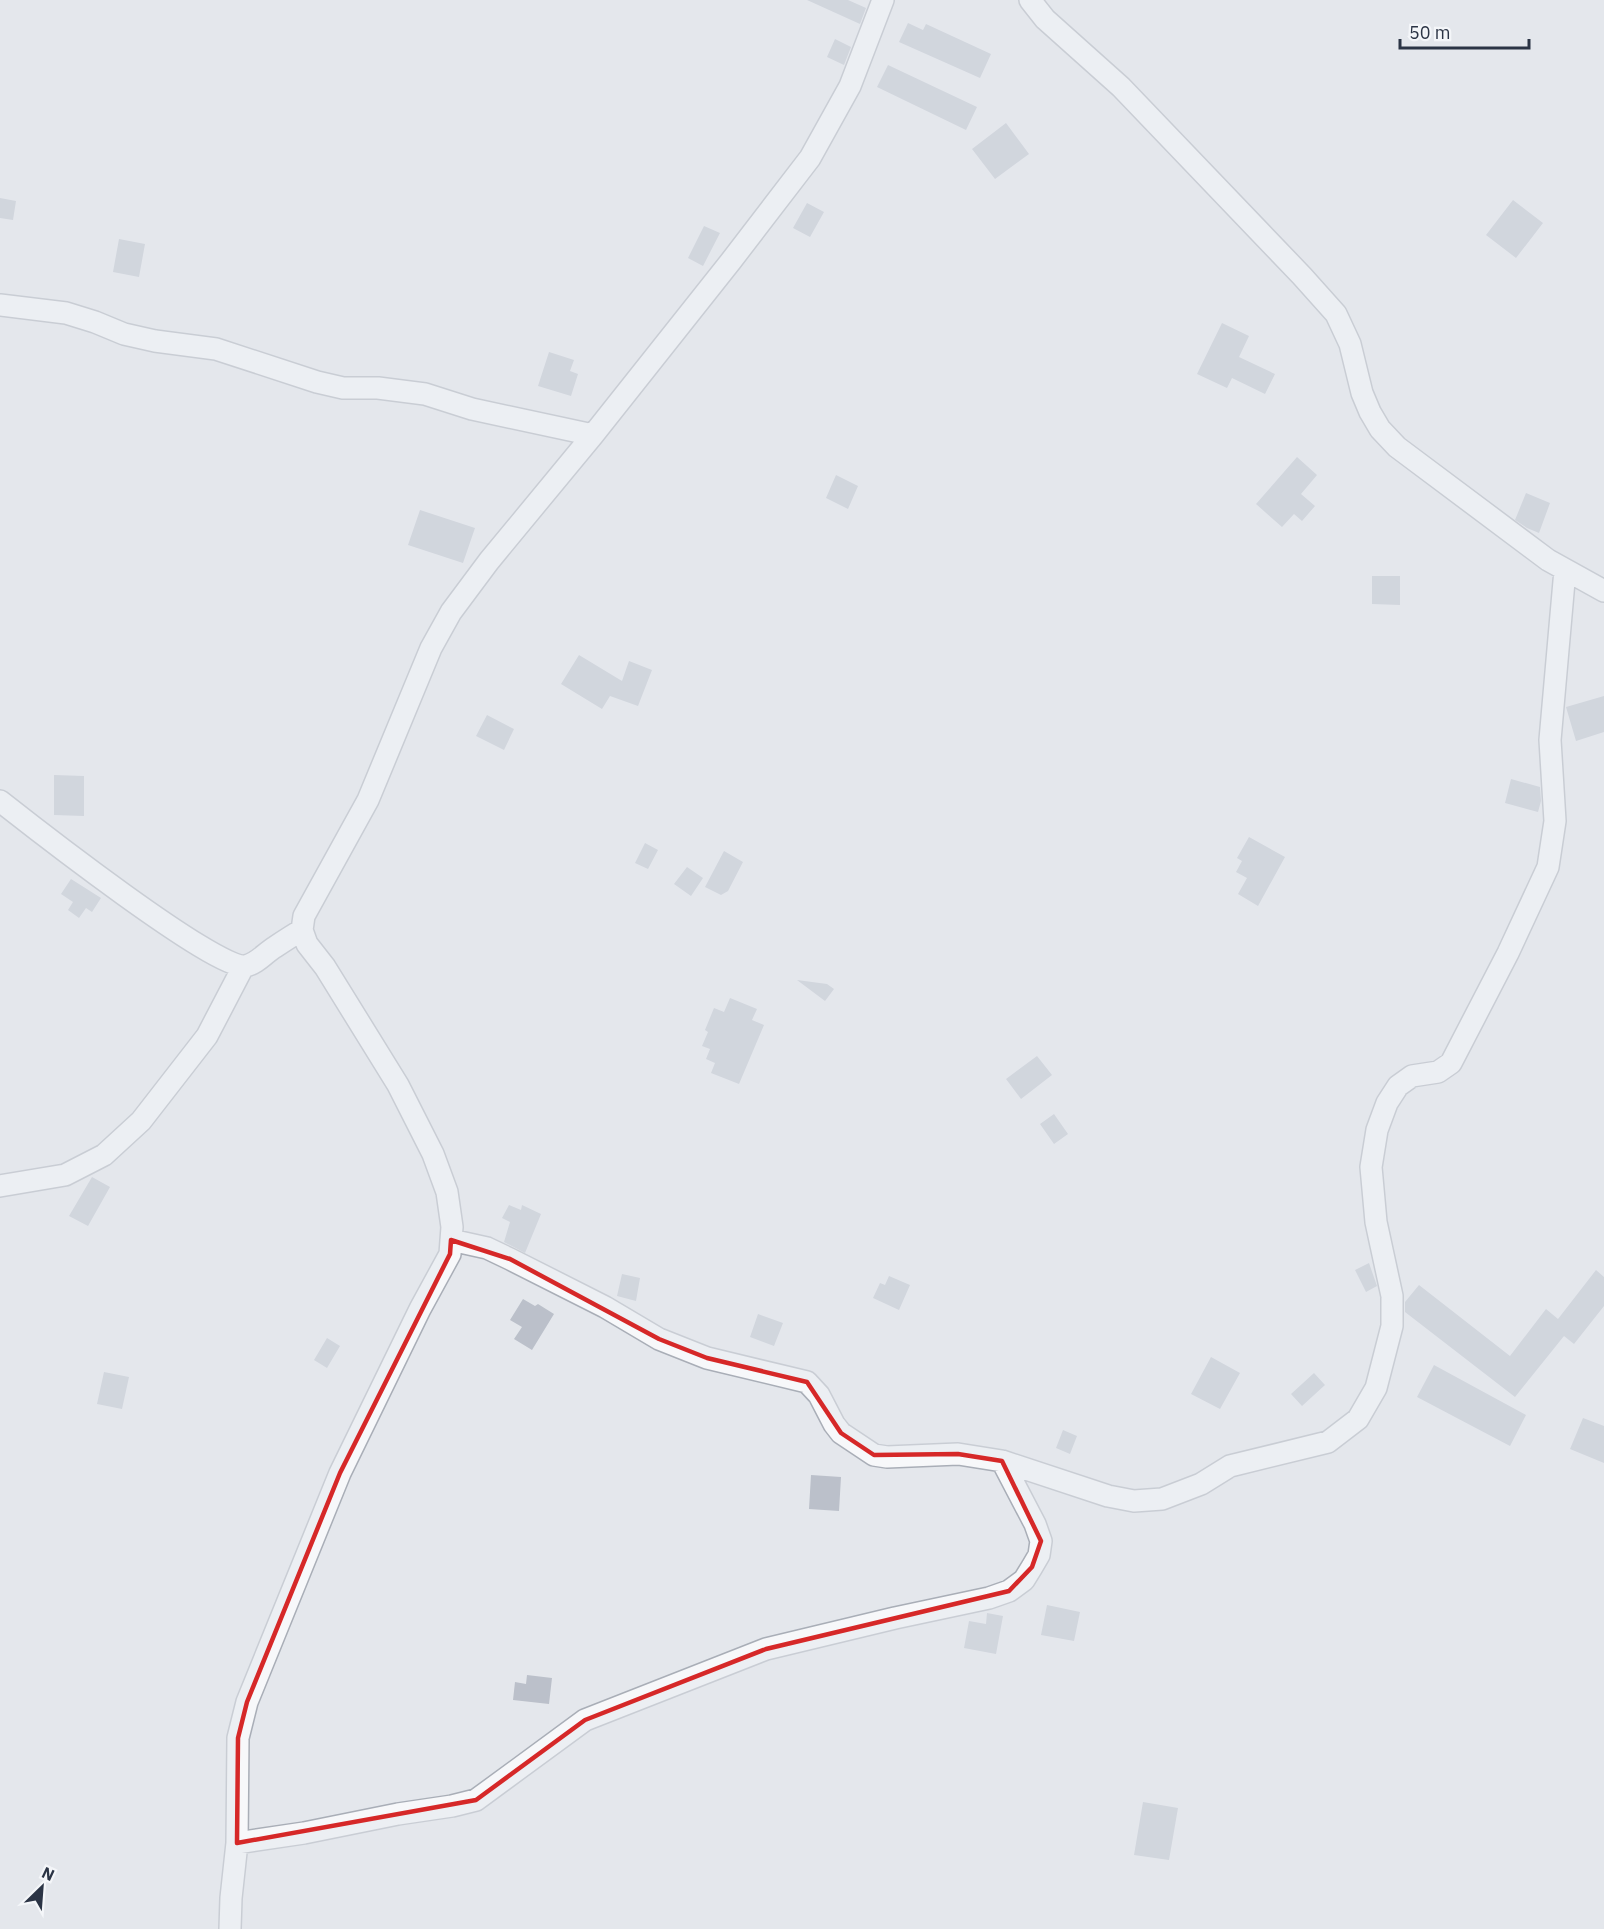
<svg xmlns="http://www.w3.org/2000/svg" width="1604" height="1929" viewBox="0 0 1604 1929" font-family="'IBM Plex Sans',sans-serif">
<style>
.building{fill:#bbc0ca}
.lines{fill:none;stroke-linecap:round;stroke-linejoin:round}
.minor-casing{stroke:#a9aeb7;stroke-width:24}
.minor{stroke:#f7f8fa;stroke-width:21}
.marked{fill:none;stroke:#d62828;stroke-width:4.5;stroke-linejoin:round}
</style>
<rect width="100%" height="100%" fill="#e4e7ec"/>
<path class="building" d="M807,0H848L866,8L860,24Z
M908,23L923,30L926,24L991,54L980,78L899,42Z
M835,39L851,47L844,65L827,57Z
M888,65L977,107L966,130L877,87Z
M1006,123L1029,154L995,179L972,149Z
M0,198L16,201L13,220L0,218Z
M1513,200L1543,223L1516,258L1486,235Z
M807,203L824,212L810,237L793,228Z
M704,226L720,233L703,266L688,258Z
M119,239L145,244L139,277L113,272Z
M1222,323L1249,336L1239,357L1275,374L1265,394L1232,378L1227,388L1197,374Z
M549,352L574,360L570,371L578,374L571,396L538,386Z
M1297,457L1317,475L1301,494L1315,506L1302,521L1294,514L1282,527L1256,504Z
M836,475L858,486L848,509L826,498Z
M1526,493L1550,503L1539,533L1527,528L1515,520Z
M420,510L475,528L463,563L408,545Z
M1372,576H1400V605L1372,604Z
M579,655L622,681L629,661L652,670L638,706L610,696L602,709L561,684Z
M1604,696V732L1576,741L1566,707Z
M487,715L514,729L504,750L476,736Z
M54,775L84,776V816L54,815Z
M1511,779L1540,787L1541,801L1538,812L1505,803Z
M1249,837L1285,857L1258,906L1238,894L1247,878L1236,872L1242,861L1237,858Z
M645,843L658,850L648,869L635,863Z
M724,851L743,862L728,891L721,895L705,887Z
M687,867L703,878L691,896L674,884Z
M71,879L101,898L92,912L86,908L79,918L68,910L73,902L61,894Z
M797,980L827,984L834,989L825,1001Z
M730,998L757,1009L752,1020L764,1025L739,1084L711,1073L715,1063L706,1059L710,1049L702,1046L708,1032L705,1030L714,1008L724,1012Z
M1037,1056L1052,1075L1021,1099L1006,1079Z
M1054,1114L1068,1134L1054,1144L1040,1124Z
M92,1177L110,1187L88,1226L69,1216Z
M509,1205L521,1210L522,1205L541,1214L525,1253L504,1242L510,1222L502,1218Z
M1369,1263L1377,1286L1366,1292L1355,1270Z
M1596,1270L1604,1277V1306L1574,1344L1564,1336L1515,1397L1405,1312V1302L1419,1285L1510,1356L1546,1309L1558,1319Z
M622,1274L640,1278L636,1301L617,1296Z
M889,1276L910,1285L899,1310L873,1298L880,1283L885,1285Z
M523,1299L535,1306L538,1304L554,1314L532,1350L514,1339L522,1327L510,1320Z
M758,1314L783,1323L774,1346L750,1337Z
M327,1338L340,1346L327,1368L314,1360Z
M1211,1357L1240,1373L1220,1409L1191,1394Z
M1434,1365L1526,1415L1510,1446L1417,1397Z
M104,1372L129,1377L122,1409L97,1404Z
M1314,1373L1325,1385L1302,1406L1291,1394Z
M1583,1418L1604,1426V1463L1570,1449Z
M1063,1430L1077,1436L1070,1454L1056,1448Z
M811,1475L841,1477L839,1511L809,1509Z
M1047,1605L1080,1612L1074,1641L1041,1635Z
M987,1613L1003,1616L996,1654L964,1648L969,1621L986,1624Z
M527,1675L552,1678L549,1704L513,1700L515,1682L526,1684Z
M1143,1802L1178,1808L1169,1860L1134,1855Z"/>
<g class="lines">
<defs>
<path id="minor" d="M1030,0L1045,19L1121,87L1302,276L1336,314L1350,344L1362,393L1370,412L1380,429L1397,447L1548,560L1604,591
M0,305L66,313L95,322L124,334L155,341L216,349L317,382L343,388H378L425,394L472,409L593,435
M0,801C33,827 216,970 245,966C257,964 265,953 275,947C284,941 293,935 302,930
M0,1186L65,1175L104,1155L141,1121L207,1036L243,967
M451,1240L487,1248L510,1259L605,1307L659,1339L707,1358L807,1382L819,1395L834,1424L841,1433L874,1455L887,1457L958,1454L1002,1461L1108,1496L1134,1501L1162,1499L1201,1484L1230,1466L1328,1442L1358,1419L1376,1388L1392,1326V1296L1376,1222L1371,1167L1377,1130L1387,1103L1398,1086L1412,1076L1438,1072L1451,1063L1508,953L1548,867L1555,821L1550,740L1565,570
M237,1843L304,1833L398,1814L452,1806L476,1800L585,1720L766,1649L895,1618L989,1598L1009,1591L1024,1580L1032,1567L1039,1555L1041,1541L1035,1524L1002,1461
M230,1929L231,1898L237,1843L238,1738L247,1702L340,1473L420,1309L450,1254L452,1227L447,1192L433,1154L398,1085L325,967L307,944L302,930L304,916L368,800L431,648L451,612L489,561L593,435L731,261L810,158L850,86L883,0"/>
</defs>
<use href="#minor" class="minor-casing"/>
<use href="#minor" class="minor"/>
</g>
<path d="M0 0H1604V1929H0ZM451,1240L510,1259L659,1339L707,1358L807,1382L841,1433L874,1455L958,1454L1002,1461L1041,1541L1032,1567L1009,1591L766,1649L585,1720L476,1800L237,1843L238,1738L247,1702L340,1473L450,1254Z" fill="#e4e7ec" fill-opacity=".55" fill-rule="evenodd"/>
<path class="marked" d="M451,1240L510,1259L659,1339L707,1358L807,1382L841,1433L874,1455L958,1454L1002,1461L1041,1541L1032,1567L1009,1591L766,1649L585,1720L476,1800L237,1843L238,1738L247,1702L340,1473L450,1254Z"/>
<g transform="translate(42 1887) rotate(25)" stroke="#f4f6f9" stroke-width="4.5" paint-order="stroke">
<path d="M0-4.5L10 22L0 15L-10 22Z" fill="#2b3445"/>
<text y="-9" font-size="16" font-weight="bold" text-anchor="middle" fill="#2b3445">N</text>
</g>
<path d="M1400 39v9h129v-9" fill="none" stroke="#2b3445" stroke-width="3"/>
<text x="1409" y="39" font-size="18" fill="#2b3445" stroke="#f4f6f9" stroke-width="4.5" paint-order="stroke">50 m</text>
</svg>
